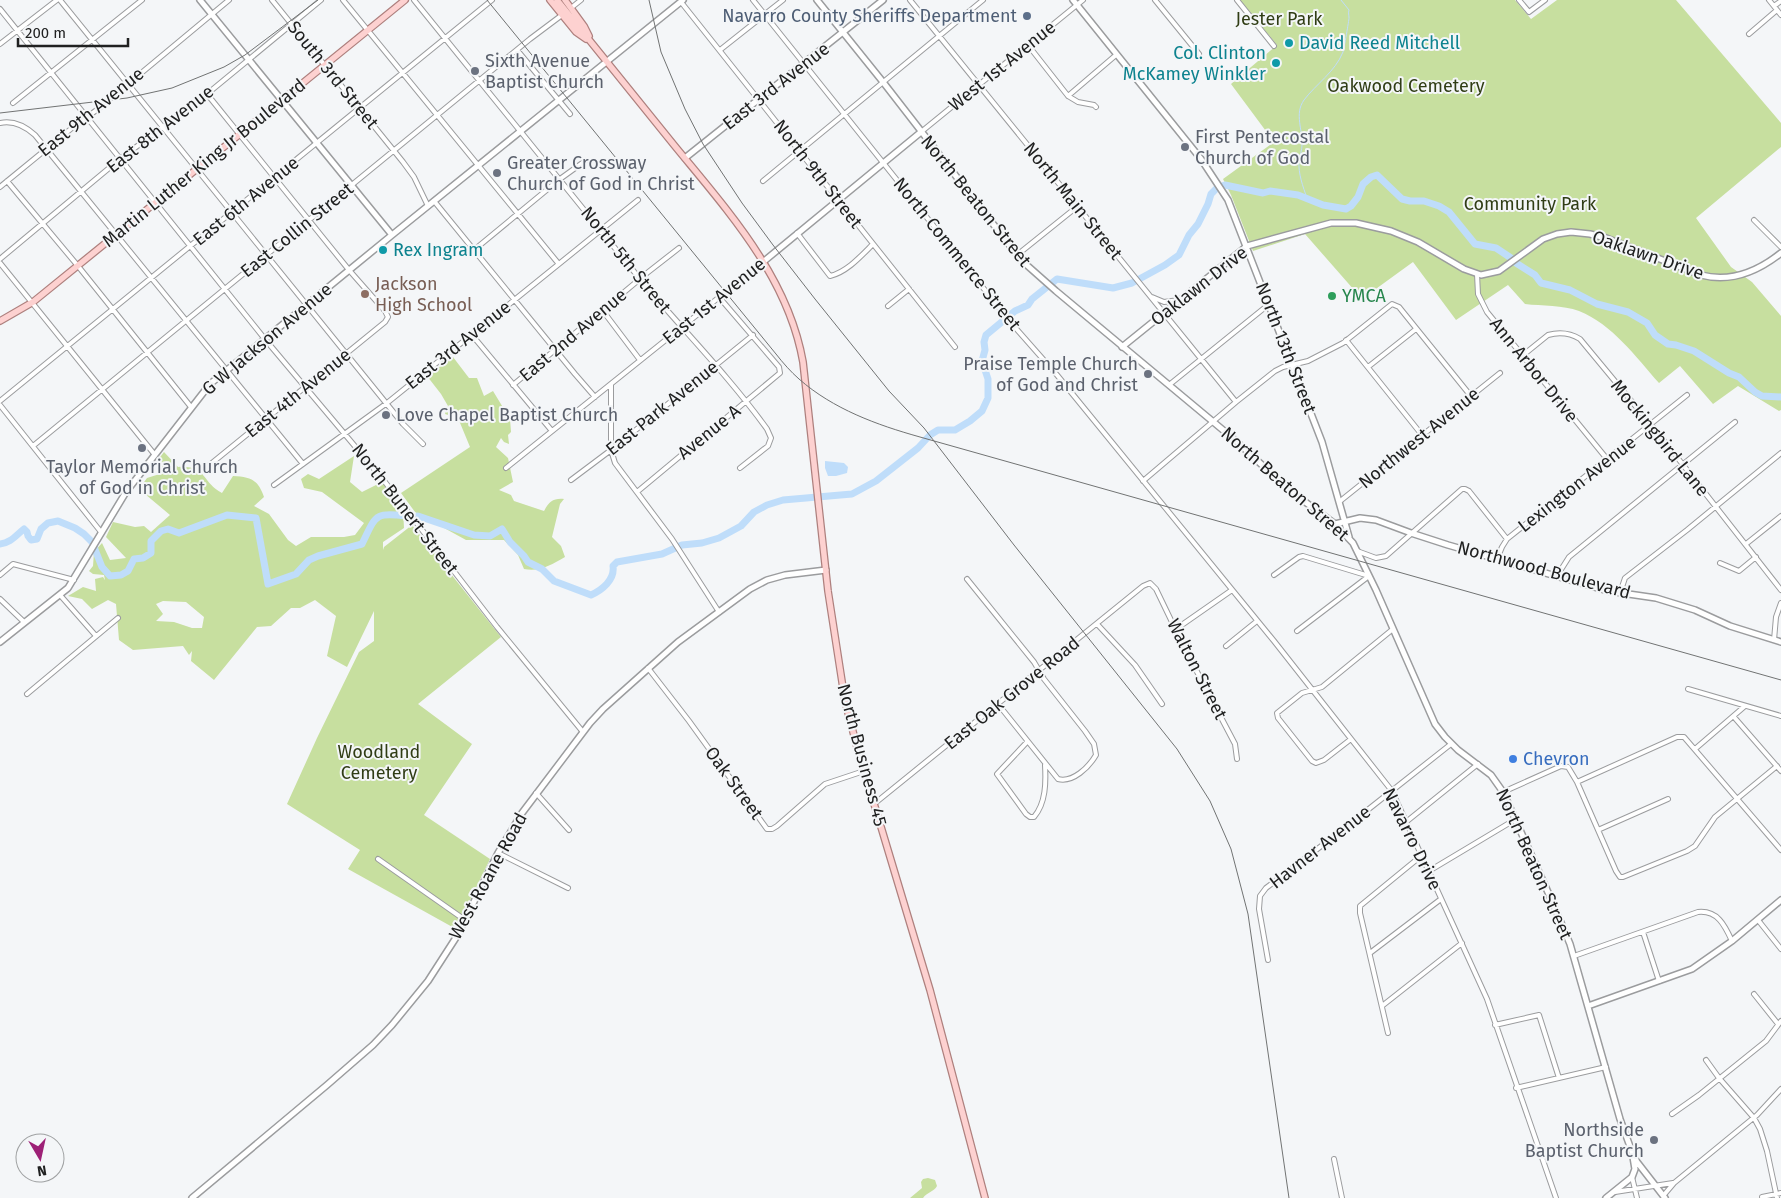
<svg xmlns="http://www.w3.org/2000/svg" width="1781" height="1198" viewBox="0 0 1781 1198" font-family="'Fira Sans',sans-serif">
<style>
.green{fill:#c7df9f;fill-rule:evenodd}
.water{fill:#bfddfa}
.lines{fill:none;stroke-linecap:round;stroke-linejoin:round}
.stream{stroke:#bfddfa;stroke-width:1}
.river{stroke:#bfddfa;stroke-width:7}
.street-casing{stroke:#9b9c9e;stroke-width:6}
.secondary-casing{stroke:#9b9c9e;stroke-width:8}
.primary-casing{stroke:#ae807e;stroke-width:8}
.street{stroke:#fff;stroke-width:4}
.secondary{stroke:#fff;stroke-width:5}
.primary{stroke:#fdd1d0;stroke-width:5.5}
.rail{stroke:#717373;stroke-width:1}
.service-dot{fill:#5c6f8a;stroke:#f4f6f8;stroke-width:2}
.culture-dot{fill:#0f9aa8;stroke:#f4f6f8;stroke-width:2}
.worship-dot{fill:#6b7280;stroke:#f4f6f8;stroke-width:2}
.education-dot{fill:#8d6e63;stroke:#f4f6f8;stroke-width:2}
.leisure-dot{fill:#2e9e5b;stroke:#f4f6f8;stroke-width:2}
.shop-dot{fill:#3f7fe0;stroke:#f4f6f8;stroke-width:2}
.labels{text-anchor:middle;stroke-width:4;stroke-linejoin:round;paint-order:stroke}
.service-label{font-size:18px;fill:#4e5e75;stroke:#f4f6f8;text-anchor:end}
.park-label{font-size:18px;fill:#303d15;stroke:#f4f6f8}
.culture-label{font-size:18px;fill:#0d838f;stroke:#f4f6f8;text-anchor:start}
.worship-label{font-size:18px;fill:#5b616d;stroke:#f4f6f8;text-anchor:start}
.street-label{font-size:18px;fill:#202121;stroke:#f4f6f8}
.education-label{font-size:18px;fill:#785e54;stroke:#f4f6f8;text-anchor:start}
.leisure-label{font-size:18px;fill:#27864d;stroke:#f4f6f8;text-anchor:start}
.shop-label{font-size:18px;fill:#366cbe;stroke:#f4f6f8;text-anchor:start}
</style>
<rect width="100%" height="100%" fill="#f4f6f8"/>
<path class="green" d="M1240,0H1515L1531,19L1557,0H1676L1781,123V147L1696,218L1731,267L1752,282L1781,316V410L1779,411L1738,386L1713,404L1680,366L1659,383C1635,356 1613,325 1579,311C1563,305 1542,306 1525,304L1508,285L1456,320L1413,262L1362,299L1305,234L1253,251L1231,195L1223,179L1274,142L1231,84L1277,45Z
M453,357L469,378H477L484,396L493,391L510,419L511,432L508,435L509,444L504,442L501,438L496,447L508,458L513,482L499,490L511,495L514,501L544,511C549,502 553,498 564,499L560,504L552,537L561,546L565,557C551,565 540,572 524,569L518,555L504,540H466L415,512L401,493L470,447L458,418L445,414L448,406L441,394L427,376Z
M164,452L178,467C207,465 202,483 222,493L233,476C250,477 258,479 264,497L254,506L269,514L288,540L296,546L311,537H344L355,535L364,523L322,492L304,488L301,479L308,474L319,479L354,456L350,482L362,492L382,482L403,509L404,528L383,542V550L384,547L412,525L501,637L418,704L472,744L424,815L490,859L456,929L348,869L360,850L287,804L317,738L359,652L374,641V611L347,667L327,656L336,616L315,600L300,608H291L271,626L257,627L214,680L191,661L192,651L189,655L183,646L133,650L119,640L116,604L108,600L92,609L82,599L68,596L83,587L96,591L95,579L103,577L105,580L104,575L93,574L89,571L93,566L94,552L102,543L110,560L126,558L106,537L113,522L135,527L144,526L151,532L170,515L139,489L147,478L166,472L157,461ZM163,601L186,602L204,617L202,628H192L174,622L156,621L163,614L156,604Z
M928,1178L935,1180L937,1186C934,1192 927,1192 923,1198H910L922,1188L921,1182L923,1179Z"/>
<path class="water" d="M825,461L844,463L848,467L847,473L836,476H828L825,468Z"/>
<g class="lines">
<path class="stream" d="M1307,198C1303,187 1298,173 1299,161C1300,155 1302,150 1302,145C1303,130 1294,114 1304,100C1316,84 1335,72 1343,52C1344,49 1349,20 1349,18C1349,15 1348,13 1349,10L1341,0"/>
<path class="river" d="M1516,263L1535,275L1541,283L1570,290L1597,304L1628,312L1647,323L1655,335L1668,344L1676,345L1694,351L1729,373L1739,377L1755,392L1762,396L1781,397
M418,516L474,535L490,536L502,529L510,542L524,556L528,562L542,569L554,581L591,595C602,590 615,580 613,566L617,562L662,554L682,545L702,543L719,538L741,526L754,512L767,505L783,500L852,494L876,481L918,448L930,435L938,430H955L970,421L982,411L988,398V379L982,361L985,350L984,342L986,335L1015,311L1028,305L1032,299L1057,279L1113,288L1132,283L1165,265L1179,255L1189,235L1198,224L1208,204L1211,194L1216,189L1225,185L1263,193L1270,191L1298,195L1323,205L1346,209L1351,206L1358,197L1363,184L1371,177L1377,175L1402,199L1410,201H1424L1439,206L1449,212L1475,244L1496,248L1511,258
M0,544C11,543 16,535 24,529L27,532L28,536L31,540L37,539L41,529L48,523L58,521L75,528L84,534L92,542L102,567L110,576L121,575L128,571L134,559L143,558L151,553V541L161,531L168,529L179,533L227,515L256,518L268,584L296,574L309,560L318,556L362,544C377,513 374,513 409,516"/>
<defs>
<path id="street" d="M60,0L403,424L423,444
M272,0L403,162L414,177L428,206
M343,0L558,263
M414,0L640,279C682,329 728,375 767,429L771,438L768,446L740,468
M753,0L1012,324L1057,375L1274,641L1392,791L1487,999L1556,1198
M910,0L1236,402
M1155,0L1199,54
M1237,0L1274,46
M1519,0L1529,12L1545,0
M1769,0L1781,15
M681,2L955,347
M1774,6L1781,1
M571,8L581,0
M0,9L264,338L385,482L497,627L583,732
M1749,34L1777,10
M0,44L57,0
M1028,45L1068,96L1078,102L1094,105L1096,107
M517,50L570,114
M720,50L783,0
M207,94L349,270L385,311L388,317L385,322L207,467
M1068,96L1116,55
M13,103L142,0
M0,123C14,120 25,126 35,135L303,464
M921,132L1083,0
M7,181L78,266L191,407
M763,181L983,0
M0,187L72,128L98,109L229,0
M434,201L575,374L595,397
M1754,220L1781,247
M797,233L830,276C847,272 861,256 873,244
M474,250L560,179L585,161
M1017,255L1078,206
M0,259L120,159L207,94L321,0
M0,263L155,455
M1477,274L1478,294L1487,312L1607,459
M1152,297L1164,302L1179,300
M888,306L909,289
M603,311L640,360
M472,335L552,431
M1346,340L1422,435
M1522,356L1548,335C1559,332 1570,333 1580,339L1662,438L1781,590
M1368,367L1416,329
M513,385L647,273L679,248
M611,385V450L615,463L672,539L719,612
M1169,385L1268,305
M0,401L492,0
M0,405L101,532
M33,446L530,39L562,15
M506,468L763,262
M571,480L611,450L753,335
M1143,481L1236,402L1275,371L1283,367L1308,361L1343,343L1392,304L1399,307L1470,395
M274,485L387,403L638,200
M637,492L780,373L779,367L719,297
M1339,502L1500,373
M1746,544L1781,516
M1357,551L1376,558L1386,556L1462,489H1465L1469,491L1507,539
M1497,559L1502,547L1507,539L1687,395
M1720,563L1739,571L1756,557
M0,575L13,564L74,580
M1274,575L1299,557L1303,556L1369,576
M1557,576L1569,557L1735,422
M967,579L1034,662L1044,679L1085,731L1094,744L1096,755C1089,767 1073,783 1058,779L998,704
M1620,593L1625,578L1687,530L1781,453
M60,595L96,636
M0,599L24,622
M1097,624L1135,665L1162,704
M1176,629L1232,590
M1297,631L1369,576
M1774,640L1776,617L1781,603
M1226,646L1257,621
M648,668L689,721L767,829H772L777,826L825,784L864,771
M1688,689L1781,716
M27,694L118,618
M1734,717L1781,771
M1351,739L1324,760L1316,763L1312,761L1278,718L1277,713L1302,693L1322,687L1393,629
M1027,742L997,774L1026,814L1030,817H1034C1046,803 1046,782 1045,765
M1695,749L1745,706
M1577,782L1677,737H1684L1781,850
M1503,792L1561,766L1568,767L1577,782L1616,871L1620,877H1623L1687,851L1695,846L1715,817L1777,766
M536,793L569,830
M874,804L1143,586L1150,583L1156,589L1184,647L1235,744L1237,759
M1406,822L1478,764
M1598,830L1668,799
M498,853L568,888
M378,859L465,920
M1429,871L1516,819
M1758,920L1781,949
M1643,932L1659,981
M1370,953L1441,899
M1574,956L1698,912C1718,910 1725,926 1732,941
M1268,960L1259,909L1260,896L1266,888L1341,831L1451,744
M1754,994L1778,1024
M1382,1006L1462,943
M1495,1025L1539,1015L1559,1078
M1388,1033L1360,913V906L1421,856
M1706,1060L1719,1078L1754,1118L1760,1129L1767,1151L1777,1198
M1516,1088L1606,1067
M1672,1114L1699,1095L1766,1041L1781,1021
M1334,1159L1342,1198
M1632,1177L1637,1198
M1615,1192L1673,1183
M1663,1196L1674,1183L1757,1115L1781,1089
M1762,1197L1781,1193"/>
<path id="secondary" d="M200,0L392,235
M817,0L883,82L1021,260L1056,291L1235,440L1289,490L1335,524L1353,543L1376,590L1435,724L1445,737L1458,750L1491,775L1503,792L1551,899L1570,944L1620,1119L1632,1152L1637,1162L1665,1198
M1073,0L1201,159L1228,200L1322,442L1349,537
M685,158L883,0
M763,262L921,132
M1122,347L1247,246L1331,223H1356L1391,231L1418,242L1464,269L1481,275L1499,271L1543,239L1557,234L1571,232L1590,234L1606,238L1701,275C1731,283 1757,272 1781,253
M1335,524L1360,518L1376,520L1411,533L1448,545L1608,591L1656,598L1695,610L1730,626L1781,642
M0,642L68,588L126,492L210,384L392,235L683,0
M1588,1006L1692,969L1732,941L1781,900
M192,1198L327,1085L373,1045L392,1025L428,981L457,936L498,853L522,813L590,723L603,709L678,642L750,589L767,580L785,575L826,570
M1606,1198L1632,1177L1635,1169L1633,1157"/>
<path id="primary" d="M550,0L576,32L586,39
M557,0C596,48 635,97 674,145C727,210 788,276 803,362L828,591L845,701L857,747L930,990L985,1198
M565,0L584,26L589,36
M0,321L33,302L405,0"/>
</defs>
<use href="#street" class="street-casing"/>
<use href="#secondary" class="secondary-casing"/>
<use href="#primary" class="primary-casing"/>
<use href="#street" class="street"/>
<use href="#secondary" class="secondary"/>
<use href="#primary" class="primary"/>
<path class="rail" d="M487,0L776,354C783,363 791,372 799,379C833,409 877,425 920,437L1781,680
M649,0L661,52L685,109L703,144L742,203L773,245L815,299L889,391L924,428L1014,545L1177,749L1210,801L1231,849L1248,914L1289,1198
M0,113L127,98L172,88L224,67L245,55L318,0"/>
</g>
<circle class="service-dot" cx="1027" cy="16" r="5"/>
<g class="culture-dot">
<circle cx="1289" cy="43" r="5"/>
<circle cx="1276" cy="63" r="5"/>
<circle cx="383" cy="250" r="5"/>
</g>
<g class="worship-dot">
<circle cx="475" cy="71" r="5"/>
<circle cx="1185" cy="147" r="5"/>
<circle cx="497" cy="173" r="5"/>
<circle cx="1148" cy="374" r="5"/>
<circle cx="386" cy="415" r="5"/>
<circle cx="142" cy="448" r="5"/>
<circle cx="1654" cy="1140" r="5"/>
</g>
<circle class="education-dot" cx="365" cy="294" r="5"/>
<circle class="leisure-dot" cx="1332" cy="296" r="5"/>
<circle class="shop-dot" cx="1513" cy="759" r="5"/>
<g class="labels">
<g class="service-label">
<text x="1017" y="22">Navarro County Sheriffs Department</text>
</g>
<g class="park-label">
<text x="1279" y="25">Jester Park</text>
<text x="1406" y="92">Oakwood Cemetery</text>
<text x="1530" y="210">Community Park</text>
<text x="379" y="758">Woodland<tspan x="379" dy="21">Cemetery</tspan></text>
</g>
<g class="culture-label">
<text x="1299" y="49">David Reed Mitchell</text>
<text x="1266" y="59" text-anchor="end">Col. Clinton<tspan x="1266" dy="21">McKamey Winkler</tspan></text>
<text x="393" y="256">Rex Ingram</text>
</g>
<g class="worship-label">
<text x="485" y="67">Sixth Avenue<tspan x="485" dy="21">Baptist Church</tspan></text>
<text x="1195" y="143">First Pentecostal<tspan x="1195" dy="21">Church of God</tspan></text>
<text x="507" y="169">Greater Crossway<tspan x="507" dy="21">Church of God in Christ</tspan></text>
<text x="1138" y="370" text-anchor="end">Praise Temple Church<tspan x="1138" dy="21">of God and Christ</tspan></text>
<text x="396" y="421">Love Chapel Baptist Church</text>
<text x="142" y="473" text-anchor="middle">Taylor Memorial Church<tspan x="142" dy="21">of God in Christ</tspan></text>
<text x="1644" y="1136" text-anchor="end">Northside<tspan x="1644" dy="21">Baptist Church</tspan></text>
</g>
<g class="street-label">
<text transform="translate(1002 66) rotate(-39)" y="6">West 1st Avenue</text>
<text transform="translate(333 75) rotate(51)" y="6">South 3rd Street</text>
<text transform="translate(776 86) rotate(-38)" y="6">East 3rd Avenue</text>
<text transform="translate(91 112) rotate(-39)" y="6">East 9th Avenue</text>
<text transform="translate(160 129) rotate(-38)" y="6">East 8th Avenue</text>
<text transform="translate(204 163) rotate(-39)" y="6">Martin Luther King Jr Boulevard</text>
<text transform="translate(818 174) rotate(52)" y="6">North 9th Street</text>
<text transform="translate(246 201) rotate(-39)" y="6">East 6th Avenue</text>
<text transform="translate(976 201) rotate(51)" y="6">North Beaton Street</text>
<text transform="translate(1073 201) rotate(51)" y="6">North Main Street</text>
<text transform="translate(297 230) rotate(-39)" y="6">East Collin Street</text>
<text transform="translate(957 254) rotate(51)" y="6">North Commerce Street</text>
<text transform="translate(1648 255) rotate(19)" y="6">Oaklawn Drive</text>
<text transform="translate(626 260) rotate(51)" y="6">North 5th Street</text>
<text transform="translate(1199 286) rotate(-38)" y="6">Oaklawn Drive</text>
<text transform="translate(714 301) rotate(-39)" y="6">East 1st Avenue</text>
<text transform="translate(573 335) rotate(-40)" y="6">East 2nd Avenue</text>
<text transform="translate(267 339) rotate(-40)" y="6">G W Jackson Avenue</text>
<text transform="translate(458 345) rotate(-39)" y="6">East 3rd Avenue</text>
<text transform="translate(1286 348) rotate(69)" y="6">North 13th Street</text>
<text transform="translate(1534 370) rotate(51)" y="6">Ann Arbor Drive</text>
<text transform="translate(298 393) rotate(-39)" y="6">East 4th Avenue</text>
<text transform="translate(662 408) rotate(-39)" y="6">East Park Avenue</text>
<text transform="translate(709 432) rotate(-39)" y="6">Avenue A</text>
<text transform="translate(1419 438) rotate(-39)" y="6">Northwest Avenue</text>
<text transform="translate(1660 438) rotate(51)" y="6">Mockingbird Lane</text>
<text transform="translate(1285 484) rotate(41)" y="6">North Beaton Street</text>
<text transform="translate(1577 484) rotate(-38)" y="6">Lexington Avenue</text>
<text transform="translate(405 509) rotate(52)" y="6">North Bunert Street</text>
<text transform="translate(1544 570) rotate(15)" y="6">Northwood Boulevard</text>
<text transform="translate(1197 669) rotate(63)" y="6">Walton Street</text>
<text transform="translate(1012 693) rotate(-39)" y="6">East Oak Grove Road</text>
<text transform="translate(862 755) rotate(75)" y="6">North Business 45</text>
<text transform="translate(734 783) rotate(54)" y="6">Oak Street</text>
<text transform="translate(1412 839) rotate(64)" y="6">Navarro Drive</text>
<text transform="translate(1320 847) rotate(-38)" y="6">Havner Avenue</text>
<text transform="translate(1534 864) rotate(66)" y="6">North Beaton Street</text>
<text transform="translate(488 876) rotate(-61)" y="6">West Roane Road</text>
</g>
<g class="education-label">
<text x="375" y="290">Jackson<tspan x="375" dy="21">High School</tspan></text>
</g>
<g class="leisure-label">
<text x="1342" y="302">YMCA</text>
</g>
<g class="shop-label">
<text x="1523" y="765">Chevron</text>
</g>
</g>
<g transform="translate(40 1158) rotate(171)"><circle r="24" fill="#f4f6f8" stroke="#9fa1a2"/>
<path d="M0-4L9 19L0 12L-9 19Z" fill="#9d2076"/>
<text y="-8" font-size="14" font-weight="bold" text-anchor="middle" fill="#202121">N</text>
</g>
<path d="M18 38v8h110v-8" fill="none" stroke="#202121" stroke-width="2.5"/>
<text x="25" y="38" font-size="15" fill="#202121" stroke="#f4f6f8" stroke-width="4" paint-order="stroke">200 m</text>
</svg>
